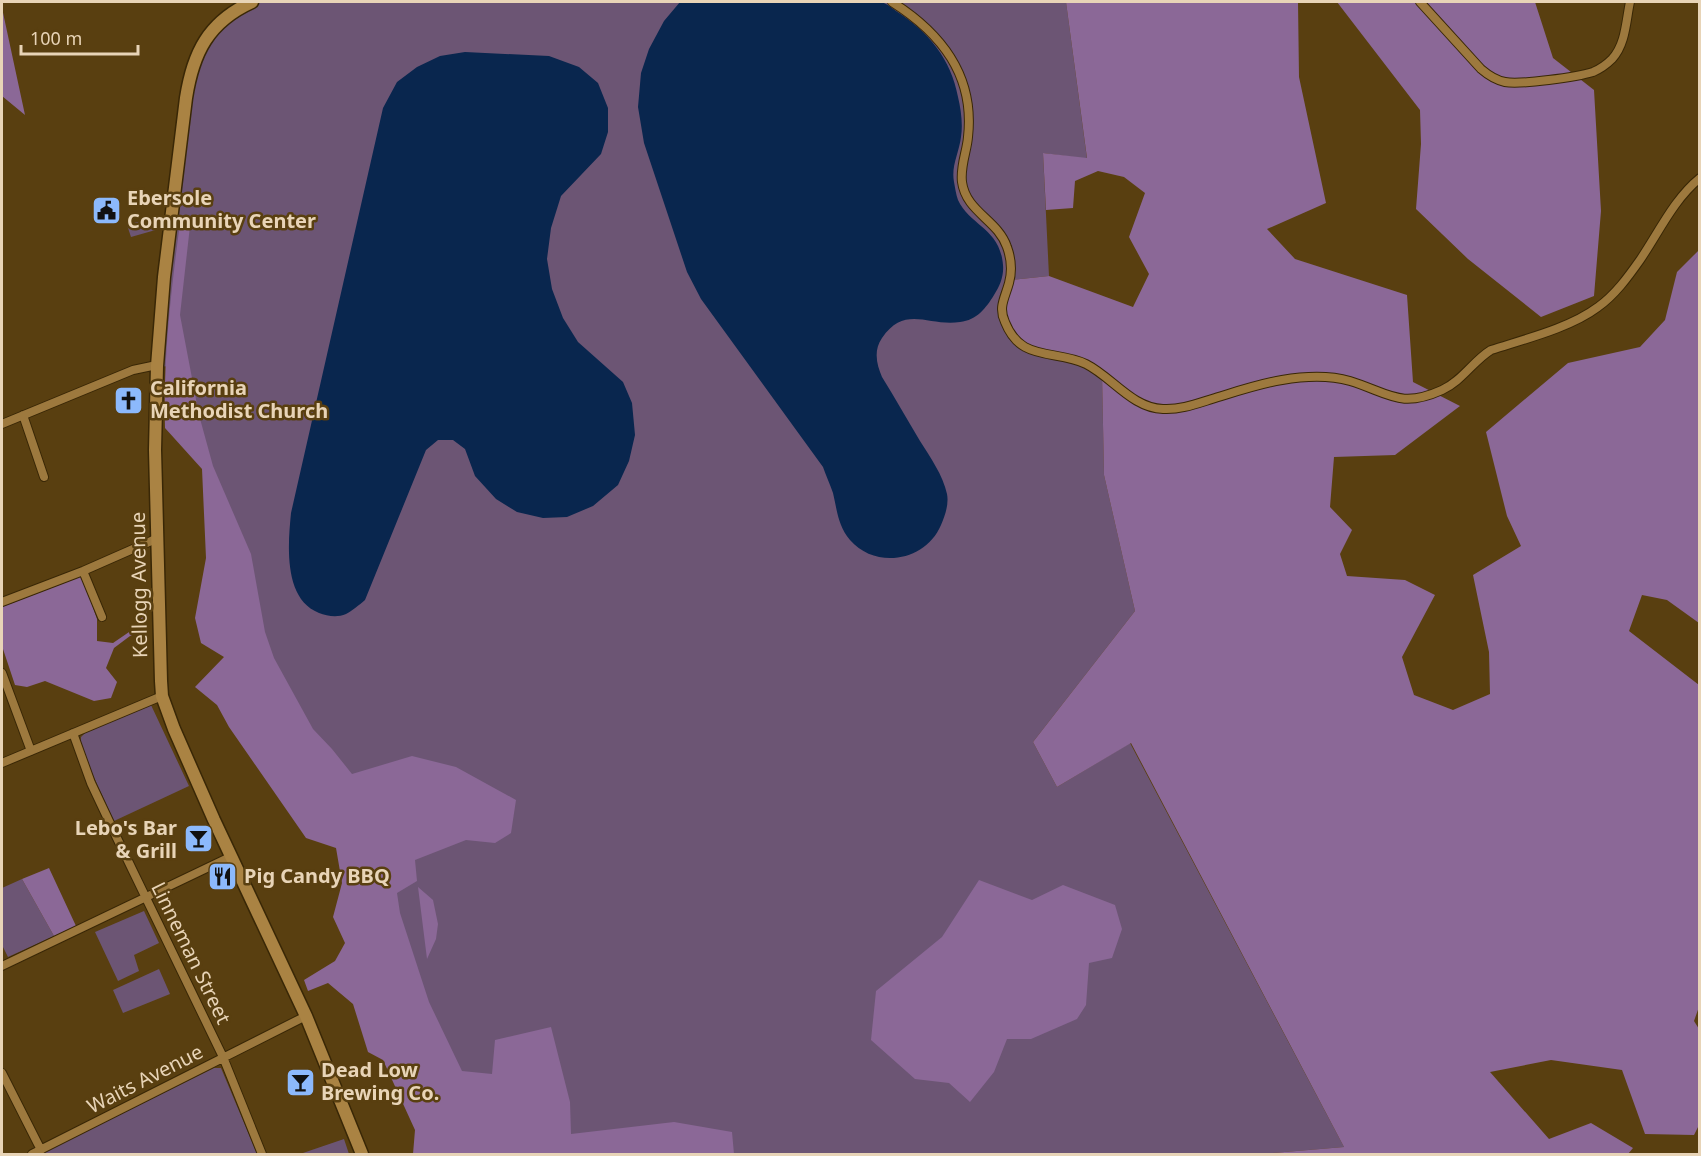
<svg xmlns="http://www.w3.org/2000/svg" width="1701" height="1156" viewBox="0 0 1701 1156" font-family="'Noto Sans',sans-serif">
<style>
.green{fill:#6c5574}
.forest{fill:#8b6897}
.water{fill:#09264e}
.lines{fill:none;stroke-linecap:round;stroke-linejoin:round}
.minor-casing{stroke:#392706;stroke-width:10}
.primary-casing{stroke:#392706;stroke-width:15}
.minor{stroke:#9d793e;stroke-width:8}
.primary{stroke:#aa8343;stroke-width:12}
.labels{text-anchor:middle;stroke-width:5;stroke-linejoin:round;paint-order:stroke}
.poi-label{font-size:20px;font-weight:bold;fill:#e8d4b7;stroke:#593f10;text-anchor:start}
.street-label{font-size:20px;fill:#e8d4b7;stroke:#593f10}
</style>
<rect width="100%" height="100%" fill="#593f10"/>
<path class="green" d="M252,2H1066L1087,159L1043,153L1049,276L1010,280L1060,355L1102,374L1104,475L1135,611L1033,742L1057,787L1130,743L1344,1147L1262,1154H498L260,654L178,367L157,366L180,147L204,42Z
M159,216L161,220L159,229L131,237L127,225Z
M151,705L189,786L114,821L80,747L81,737L86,732Z
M22,879L54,936L8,957L2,945V888Z
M144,911L159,943L134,955L139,971L118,981L95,932Z
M159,969L170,994L123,1013L113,990Z
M214,1068H221L257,1154H41Z
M344,1139L349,1154H300Z"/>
<path class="forest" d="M1066,2H1298L1299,77L1326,203L1267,229L1295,259L1407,295L1413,382L1460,406L1395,455L1334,457L1330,507L1352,530L1340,554L1347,576L1405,580L1435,595L1402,657L1414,695L1453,710L1490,694L1489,652L1473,575L1521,546L1507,516L1486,432L1568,363L1640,347L1665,320L1677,272L1699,250V623L1667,600L1642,595L1629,631L1699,685L1700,1004L1694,1021L1699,1029L1700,1123L1694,1135L1645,1134L1622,1070L1551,1060L1490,1072L1549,1139L1591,1123L1633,1148L1628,1154H1262L1344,1147L1131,743L1057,787L1033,742L1135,611L1104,475L1102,374L1087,364L1022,345L1002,314L1010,280L1049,276L1133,307L1149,274L1129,237L1145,193L1124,177L1098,171L1075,181L1073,208L1046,210L1043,153L1087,158Z
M1337,2H1535L1553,58L1594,90L1601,211L1594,296L1541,317L1468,259L1416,209L1421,144L1420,110Z
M2,8L25,115L2,96Z
M180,223L190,226L180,315L199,415L213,466L251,554L265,632L274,658L313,729L332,749L352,774L412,756L456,767L516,800L511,833L495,843L466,840L415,860L417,881L397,893L400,913L429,1002L462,1071L492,1074L495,1040L551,1027L570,1102L571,1134L674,1122L732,1132L734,1154H413L415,1130L383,1060L368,1052L353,1004L328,983L308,991L304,980L335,961L345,943L333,917L342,883L336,848L306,838L229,727L217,705L195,687L224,657L201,643L195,618L206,558L202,469L165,428C163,359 171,291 180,223Z
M82,576L97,619V641L113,643L132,630L147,611V628L130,636L114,648L106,668L117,682L111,698L94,701L45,681L27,687L15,685L2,646V607Z
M49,868L76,926L54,936L22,879Z
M979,880L1032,900L1063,885L1115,905L1122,929L1112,958L1089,963L1086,1005L1077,1019L1031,1039H1007L994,1072L970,1102L949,1083L915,1079L871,1040L876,991L942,937Z
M418,887L433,900L438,924L436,939L427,959Z"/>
<path class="water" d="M680,2C730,1 780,2 831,2C841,2 872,0 881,2C886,3 892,8 896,11C929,32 951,59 958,97C961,110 963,124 961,137C959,153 951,166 954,182C955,187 956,195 958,200C970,226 1000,228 1003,265C1004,276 1000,286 994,295C986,308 977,320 960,322C929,327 905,304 882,338C873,351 877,365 882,377C895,398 907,419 920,441C930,457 943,475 947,494C949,504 945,516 941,525C926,561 876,570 850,540C838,526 837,510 833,493C830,484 826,476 823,467L701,299L687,272L644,143L638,107L641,73L649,49L664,21Z
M465,52L549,56L579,67L598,83L608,108V132L601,154L561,196L551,228L547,259L552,289L563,318L578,342L623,382L632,403L635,435L629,461L618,485L593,506L567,517L543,518L517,512L496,499L475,476L465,449L453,440H438L426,450L365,600C359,605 352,611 346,614C337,618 327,616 319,613C283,599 288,544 291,513L383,108L397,82L417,67L440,56Z"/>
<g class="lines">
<defs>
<path id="minor" d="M892,2C941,33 975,75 968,137C967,151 960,166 962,182C966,212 998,220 1007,247C1011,258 1012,272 1009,283C1005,298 998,307 1005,322C1009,332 1016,342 1025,347C1043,357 1066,354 1086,364C1112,377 1132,408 1163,409C1180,410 1196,404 1212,399C1235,392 1258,384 1282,380C1305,376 1329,375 1350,381C1389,393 1400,409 1442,390C1462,381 1473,361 1491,350C1525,339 1570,328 1598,307C1615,295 1628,277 1640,260C1659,232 1674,199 1700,178
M1420,2L1481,69C1488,75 1495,80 1505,82C1520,85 1577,77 1593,72C1600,69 1607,64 1612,59C1626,44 1626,20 1630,2
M23,415L44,477
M2,424L133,370L152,366H157
M83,571L102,617
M2,602L83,571L158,538
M2,673L31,751
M73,733L91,783L116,836L223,1057L262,1154
M2,763L162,696
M2,966L232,856
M2,1073L41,1150
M32,1154L306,1016"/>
<path id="primary" d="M252,2C208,22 193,53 186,98L164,277L157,366L155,450L161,681L162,696L174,729L214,820L306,1016L362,1154"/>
</defs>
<use href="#minor" class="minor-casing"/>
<use href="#primary" class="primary-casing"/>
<use href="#minor" class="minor"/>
<use href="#primary" class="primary"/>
</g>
<defs>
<symbol id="civic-square" viewBox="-11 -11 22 22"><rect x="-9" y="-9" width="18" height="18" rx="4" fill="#8cb9fc" stroke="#593f10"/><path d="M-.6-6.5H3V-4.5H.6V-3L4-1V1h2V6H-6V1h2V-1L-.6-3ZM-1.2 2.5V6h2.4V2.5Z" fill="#111"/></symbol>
<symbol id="church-square" viewBox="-11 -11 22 22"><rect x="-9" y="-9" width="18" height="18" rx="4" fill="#8cb9fc" stroke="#593f10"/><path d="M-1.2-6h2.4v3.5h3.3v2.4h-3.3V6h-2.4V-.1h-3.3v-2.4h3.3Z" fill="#111"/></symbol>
<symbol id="bar-square" viewBox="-11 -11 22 22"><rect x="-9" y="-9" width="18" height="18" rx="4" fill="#8cb9fc" stroke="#593f10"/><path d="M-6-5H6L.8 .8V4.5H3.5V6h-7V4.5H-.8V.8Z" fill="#111"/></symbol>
<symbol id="restaurant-square" viewBox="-11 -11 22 22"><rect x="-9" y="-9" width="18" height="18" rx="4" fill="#8cb9fc" stroke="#593f10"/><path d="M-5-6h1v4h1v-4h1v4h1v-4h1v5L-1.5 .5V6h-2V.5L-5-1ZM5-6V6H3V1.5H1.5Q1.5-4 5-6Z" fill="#111"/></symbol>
</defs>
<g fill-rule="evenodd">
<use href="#civic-square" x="90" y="194" width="33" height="33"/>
<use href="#church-square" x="112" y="384" width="33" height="33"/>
<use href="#bar-square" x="182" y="822" width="33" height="33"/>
<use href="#restaurant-square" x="206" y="860" width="33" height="33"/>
<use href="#bar-square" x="284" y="1066" width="33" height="33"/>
</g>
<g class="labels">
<g class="poi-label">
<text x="127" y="205">Ebersole<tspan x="127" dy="23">Community Center</tspan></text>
<text x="150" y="395">California<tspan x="150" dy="23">Methodist Church</tspan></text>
<text x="177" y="835" text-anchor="end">Lebo's Bar<tspan x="177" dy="23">&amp; Grill</tspan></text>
<text x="244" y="883">Pig Candy BBQ</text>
<text x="321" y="1077">Dead Low<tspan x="321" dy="23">Brewing Co.</tspan></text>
</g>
<g class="street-label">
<text transform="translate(139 585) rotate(-91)" y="7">Kellogg Avenue</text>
<text transform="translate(191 953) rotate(64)" y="7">Linneman Street</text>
<text transform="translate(145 1079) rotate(-27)" y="7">Waits Avenue</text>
</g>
</g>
<rect width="1701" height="1156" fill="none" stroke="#e8d4b7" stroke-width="6"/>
<path d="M21 45v9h117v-9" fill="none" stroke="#e8d4b7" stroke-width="3"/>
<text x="30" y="45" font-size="18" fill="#e8d4b7" stroke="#593f10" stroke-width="4.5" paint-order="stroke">100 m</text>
</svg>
